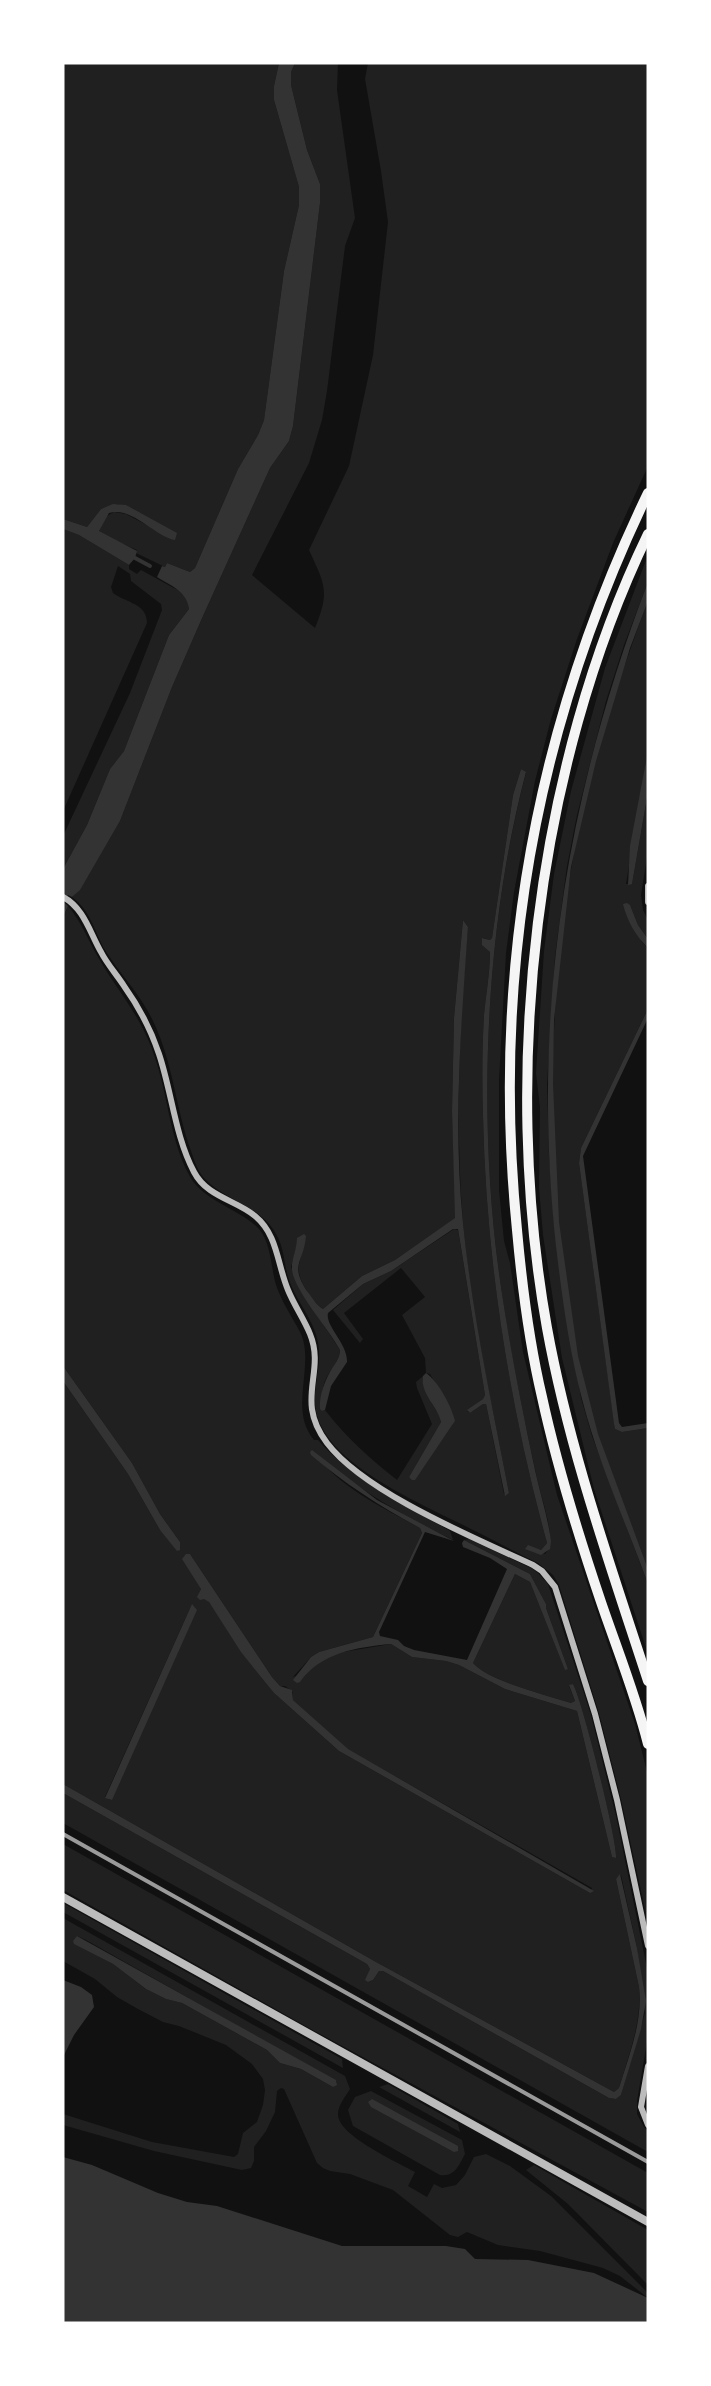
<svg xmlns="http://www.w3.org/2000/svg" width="711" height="2386" viewBox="0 0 711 2386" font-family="Montserrat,sans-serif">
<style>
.green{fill:#202020;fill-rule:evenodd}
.water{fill:#333}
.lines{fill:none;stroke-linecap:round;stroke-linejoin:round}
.stream{stroke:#333;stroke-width:4}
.minor{stroke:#bcbcbc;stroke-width:6}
.tertiary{stroke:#bcbcbc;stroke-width:8}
.trunk{stroke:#f5f5f5;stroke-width:10}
.rail{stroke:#9a9a9a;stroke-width:4}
</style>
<rect width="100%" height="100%" fill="#111"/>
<path class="green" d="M63,63H279L274,86V100L299,187V205L284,271L264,420L258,435L238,469L195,568L190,572L167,563L165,567L136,553L137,550L100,534L99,529L105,517L114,512L126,514L175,540L118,504L101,509L87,527L63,519Z
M295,63H338L337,90L355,218L345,246L327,391L322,420L309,463L252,575L315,628C330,591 325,585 309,550L349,466L373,355L388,222L381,171L365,79L368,63H648V466L613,543L577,639L551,719L535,781L514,892L506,953L499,1080V1190L504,1241L510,1263L523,1352L557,1495L635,1724L648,1776V1923L621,1799L599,1713L559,1585L553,1575L538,1563C511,1550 484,1535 457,1522C415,1501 330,1464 317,1415C311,1394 320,1373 319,1352C319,1324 296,1303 288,1277C284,1263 284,1247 276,1234C261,1206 226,1201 205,1179C198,1172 194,1160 191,1151C176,1109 173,1062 153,1021C141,995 120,974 105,950C94,931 91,911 72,897L80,889L120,821L172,687L203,616L270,468L289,441L293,426L320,203V184L307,150L291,85V72ZM521,769L526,773C484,931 477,1125 501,1287C510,1351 523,1415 537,1478C541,1498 554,1531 549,1549L545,1554L526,1546L541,1550L547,1543C509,1404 486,1259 483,1116C482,1082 482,1049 484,1015C486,994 490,973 490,952L482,941L483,938L490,940L492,938L513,795ZM463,920L468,927C459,1025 455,1125 463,1223C471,1314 492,1404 509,1493L504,1494L486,1404H483L470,1413L467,1411L483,1399L485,1395L458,1230L454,1229L391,1271L363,1284L333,1310L360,1343L363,1339L344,1313L401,1268L425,1297L402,1315L425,1358L426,1373L430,1374L453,1415V1424L414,1480L409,1477L441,1422C437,1405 421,1395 423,1376L416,1382L417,1388L432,1424L397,1480C370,1459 346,1437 325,1410L322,1411C322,1401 321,1391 325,1381C329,1371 340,1361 340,1350L300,1289L291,1267L298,1241L305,1242C298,1266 294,1272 309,1294C313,1300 317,1305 323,1309L362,1276L395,1260L456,1218L452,1111L454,1018Z
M63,529L79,535L129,565V569L137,574L141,570L183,593L188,599L189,609L169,635L124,751L110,769L87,825L63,869V836L130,693L162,610L161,604L131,581L130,574L118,566L111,587L113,593C126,603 147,603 147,623L63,811Z
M648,555V582L624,645L606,701L577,815L567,866L555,956L547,1084L549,1154L554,1222L581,1398L592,1436L648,1584V1654L594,1489L562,1358L543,1235L539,1188L540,1107L536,1073L544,951L554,874L571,791L605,668Z
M648,601V751L626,884H632L648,792V851L641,895L643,910L648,920V939L638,925L630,905L642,942L648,948V1009L581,1148L579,1163L615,1429L622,1432L648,1428V1569C627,1511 601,1454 586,1395C545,1227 543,1039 571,870C586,778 615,688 648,601Z
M68,906C81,921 88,940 98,957C121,997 143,1017 157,1064C168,1100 171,1140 188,1173C202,1202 238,1207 259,1229C271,1243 271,1268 276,1285C282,1303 293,1318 301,1334C315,1367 288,1409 314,1440H318C354,1481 403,1504 450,1531L453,1540C402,1515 356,1489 313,1451C337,1486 383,1508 420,1528L422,1533L373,1637L319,1652L311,1657L293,1677L307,1672L325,1658L343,1652L391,1644L412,1657L446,1661L459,1665L505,1689L577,1711L612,1857L616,1858C618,1844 582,1699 573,1684L569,1686L575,1701L571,1703C547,1695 488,1681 473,1663L515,1574L530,1582L565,1669H568L546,1608V1604L530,1574L464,1540L469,1539L531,1568L538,1573L548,1584L591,1715L616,1816L648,1973V2036L637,2101V2114L644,2127L648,2131V2152L63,1823V1793L367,1964L370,1969L368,1982L373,1980L379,1971H383L609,2098L616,2099L621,2095L645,2013L637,1948L621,1875L616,1879L639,1987C642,2022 629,2054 619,2088L614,2092L376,1962L63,1784V1381L128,1474L160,1530L180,1542L160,1514L132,1463L63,1366V917ZM190,1554L272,1677L280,1686H285L293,1692V1700L347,1749L592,1888L590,1893L339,1751L274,1693L209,1602L199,1593L201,1589ZM192,1604L111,1800L105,1797Z
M63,1844L648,2173V2212L311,2029L63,1890Z
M63,1903L342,2059L343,2068L63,1912Z
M63,1918L345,2076L350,2089C346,2096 338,2105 338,2114C337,2135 397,2162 415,2172L408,2186L427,2197L434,2184L442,2188L456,2185L465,2175L474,2157L486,2154L510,2166L551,2196L648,2293V2298L620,2276L603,2268L540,2251L498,2245L467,2232L458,2237L450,2235L393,2190L350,2174L330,2171L323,2168L317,2163L284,2089L281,2088L277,2091L275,2112L266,2131L254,2147V2161L251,2168L242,2170L154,2151L63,2125V2114L152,2142L234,2157L238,2154L243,2133L257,2122L263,2105L265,2090L263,2079L252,2064L226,2045L179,2026L163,2022L138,2009L117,1997L95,1979L63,1961ZM77,1936L86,1940L337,2082L333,2087L301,2069L280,2063L267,2050L182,2003L166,1999L146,1989L113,1964L75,1944Z
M388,2084L458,2124L460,2132L379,2087Z
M371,2091L462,2140L465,2154C459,2165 455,2177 440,2175L353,2126L348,2110L355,2097Z
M534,2165L648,2230V2285L568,2204L526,2170Z"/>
<path class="water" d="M279,63H295L291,72V85L307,150L320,184V203L293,426L289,441L270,468L203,616L172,687L120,821L80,890L72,897L68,895L64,902L68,906L63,917V869L87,825L110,769L124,751L169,635L189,609C187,591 171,586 157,577L162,566L165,567L167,563L190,572L195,568L238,469L258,435L264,420L284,271L299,205V187L274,100V86Z
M113,504L126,505L177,533L175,540C154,536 132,506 109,513L99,531L137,551L135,558L129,565L79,535L63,529V519L87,527L101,509Z
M648,582V601L630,648L596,761L571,867L554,1020L553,1084L559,1222L578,1356L598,1434L648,1569V1584C626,1523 598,1462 582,1399C569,1349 562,1297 556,1246C531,1014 565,799 648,582Z
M648,751V792L632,884L628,885L630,846Z
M521,769L526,772C484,931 477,1125 501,1287C510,1348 522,1409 535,1470C540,1494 548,1517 551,1541L550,1549L541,1555L525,1549L528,1545L541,1550L547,1543C509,1404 486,1260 483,1116C482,1083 482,1049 484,1015C486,994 490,973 490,952L482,945V938L490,940L492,938L513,795Z
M627,903L630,905L638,925L648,939V948C636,936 627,921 623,904Z
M463,920L468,927C461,1026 453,1125 463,1223C472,1314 492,1404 509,1493L505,1496L486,1404H483L470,1413L467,1410L483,1399L485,1395L458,1229H453L391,1271L363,1284L328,1313C325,1326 348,1344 347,1362L331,1386L325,1410L322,1411L320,1409C319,1396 324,1383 330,1372C334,1364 340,1359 340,1350C329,1329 295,1292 292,1270C291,1260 297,1249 297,1238L304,1234L306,1236C304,1262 289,1264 307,1291C312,1297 316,1305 323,1309L362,1276L395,1260L455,1218L452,1111L454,1018Z
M648,1009V1018L583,1156L619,1423L622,1427L648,1423V1428L622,1432L615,1429L614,1424L579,1163L581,1148Z
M63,1366L132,1463L160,1514L180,1542V1550L177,1551L160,1530L128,1474L63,1381Z
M426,1373C438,1381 452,1407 455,1421L415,1480H412L409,1477L441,1422C437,1405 420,1394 423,1376Z
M312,1450L377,1500L454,1541L425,1532L379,1632L380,1636L398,1640L404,1646L414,1650L467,1660L507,1569L490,1558L463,1547L462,1543L464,1540L530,1574L546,1604V1608L568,1669L565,1670L530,1582L515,1574L473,1663C488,1681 547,1695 571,1703L575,1701L569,1685L573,1684C582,1699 618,1843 616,1858L612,1857L577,1711L505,1689L459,1665L446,1661L412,1657L391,1644C357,1647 320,1653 300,1682L297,1683L293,1680L311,1657L319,1652L373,1637L422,1533L420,1528C381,1507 345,1484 311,1455L310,1452Z
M186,1554H190L272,1677L280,1686L292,1690L293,1700L348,1749L594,1891L590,1893L339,1751L274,1693L241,1652L209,1602L204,1599L200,1600L197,1597L201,1589L182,1559Z
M192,1604L197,1610L112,1800L105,1798Z
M63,1784L376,1962L614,2092L619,2088C629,2055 643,2022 639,1987L616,1879L620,1874L637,1948L646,2001L641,2029L621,2095L616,2099L609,2098L383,1971H379L373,1980L368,1982L365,1980L370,1969L367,1964L63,1793Z
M77,1936L336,2080L337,2085L333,2087L301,2069L280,2063L267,2050L182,2003L166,1999L146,1989L113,1964L74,1944L73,1941Z
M63,1980L81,1987L92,1995L94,2007L74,2035L63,2057Z
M372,2099L458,2146V2151L454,2152L371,2107L368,2102Z
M63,2157L92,2165L158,2193L187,2202L217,2206L342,2246H446L465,2249L475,2259L528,2260L594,2273L648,2298V2323H63Z"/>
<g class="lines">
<path class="stream" d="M135,558L150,566"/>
<path class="minor" d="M648,886V902
M63,897C84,908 90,933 101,952C107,964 117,975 124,986C139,1007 151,1030 159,1054C172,1093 175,1136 194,1172C207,1197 236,1200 255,1216C278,1235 277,1264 288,1290C294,1305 304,1319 310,1334C326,1373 294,1400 327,1443C365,1493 475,1538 533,1565L542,1571L555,1587L595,1714L617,1800L648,1946
M648,2066L641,2107L648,2125"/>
<path class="tertiary" d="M63,1897L648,2222"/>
<path class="trunk" d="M648,493C535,727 491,971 517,1230C522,1286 529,1342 542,1397C557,1466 578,1534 601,1602C617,1649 636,1696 648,1744
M648,534C535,768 501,1073 547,1328C569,1449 610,1564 648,1681"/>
<path class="rail" d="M63,1834L648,2162"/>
</g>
<rect width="711" height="2386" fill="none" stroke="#ffffff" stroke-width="129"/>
</svg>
